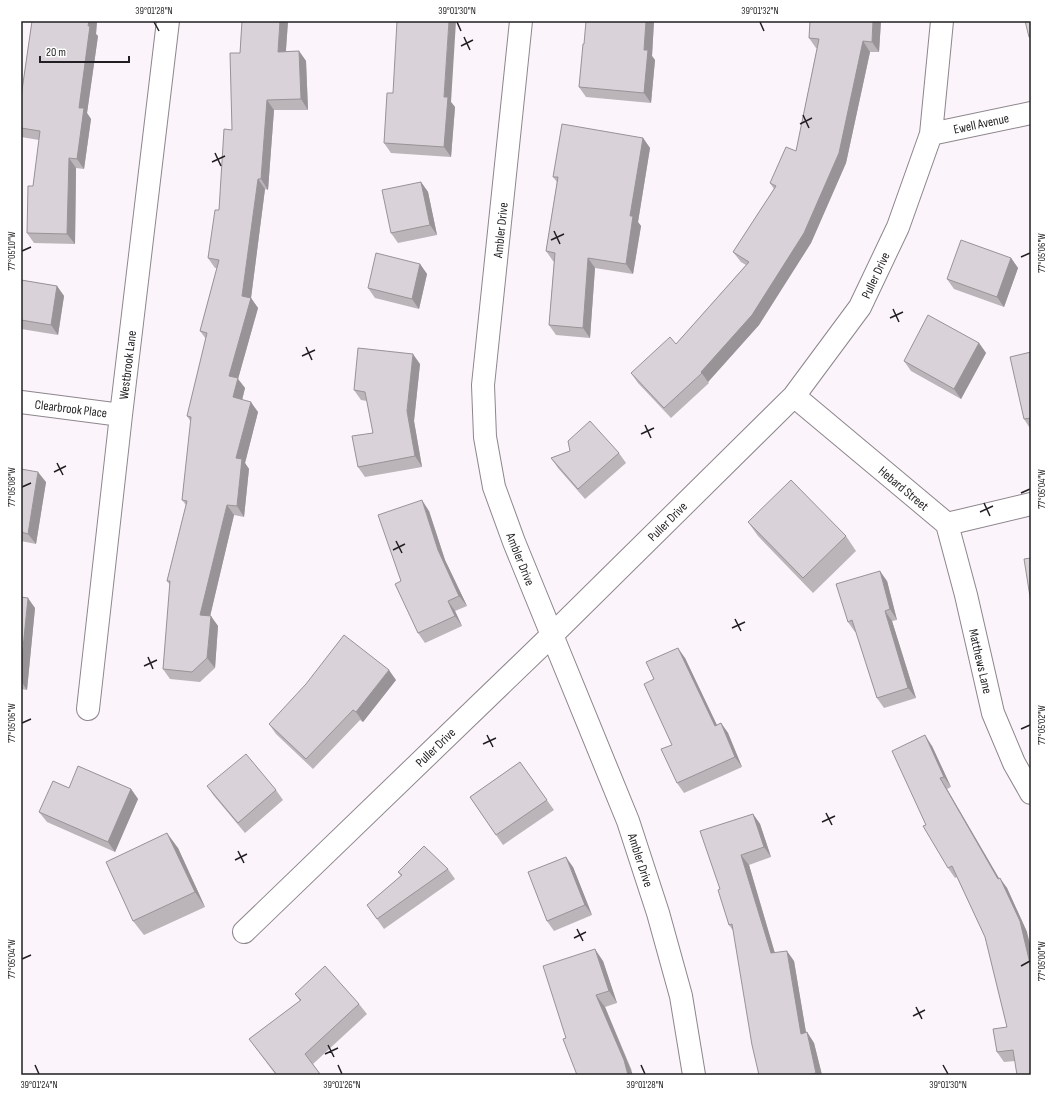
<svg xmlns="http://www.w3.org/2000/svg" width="1052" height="1096" viewBox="0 0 1052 1096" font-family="'Sofia Sans Condensed',sans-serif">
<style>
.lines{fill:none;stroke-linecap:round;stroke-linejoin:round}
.minor-casing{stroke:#8d868c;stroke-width:24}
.minor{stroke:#fff;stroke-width:22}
.wall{fill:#bbb5ba}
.shaded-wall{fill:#989397}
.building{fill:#d9d2d8;stroke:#989397}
.ticks{fill:none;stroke:#211f21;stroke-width:1.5}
.labels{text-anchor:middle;stroke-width:4;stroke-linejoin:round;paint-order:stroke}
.street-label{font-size:13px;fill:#211f21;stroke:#fff}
.neatline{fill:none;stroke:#211f21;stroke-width:1.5}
.ticks-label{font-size:10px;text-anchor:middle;fill:#211f21}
</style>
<rect width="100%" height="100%" fill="#fbf4fa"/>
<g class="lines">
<defs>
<path id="minor" d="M521,21L483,385L485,437L494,487L514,542L628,821L658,913L681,996L694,1075
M931,134L1031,113
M794,396L947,524
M21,402L121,415
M947,524L966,595L993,713L1014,763L1031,793
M947,524L1031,504
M88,709L121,415L168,21
M244,932L552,635L794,396L860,307L898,227L931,134L942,21"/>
</defs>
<use href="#minor" class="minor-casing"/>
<use href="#minor" class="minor"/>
</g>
<path class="wall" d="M32,21H97L96,34L98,36L87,113L91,119L84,169L76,168L75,244L34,243L27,233L39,140L21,137V97Z
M242,21H288L286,51H299L306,61L308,110H274L268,190L265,189L251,298L258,308L238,379L245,388L242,400L258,412L245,463L249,469L244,517L234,515L210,616L218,626L215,668L200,682L170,679L163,669L170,585L167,581L186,505L182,500L191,422L187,416L206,339L200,331L217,268H215L208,258L219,210L232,130L240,53Z
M654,21L652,56L655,60L651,103L586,97L579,87L584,44Z
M810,21H881L879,52H870L846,163L811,243L759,325L708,382L709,383L671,418L638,383L631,373L676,344L746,265L741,262L733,252L774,189L770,183L796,151L817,48H816L809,38Z
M393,93L451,102L455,107L451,157L391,153L384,143Z
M643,138L650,148L638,222L641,226L633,274L595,268L590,338L556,335L549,325L554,262L553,261L546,251L557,182L553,177Z
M421,182L428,192L437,235L398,243L391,233Z
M1011,258L1018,268L1004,307L954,289L947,279Z
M420,264L427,274L419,309L375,298L368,288Z
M21,280L57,286L64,296L58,335L21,329Z
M979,343L986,353L961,399L911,371L904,361Z
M1031,352V430L1024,419Z
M420,364L414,421L422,467L365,477L358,467L373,433L367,401L361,400L354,390Z
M570,451L619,453L626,463L585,499L558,468L551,458Z
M21,469L46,482L36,544L21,541Z
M429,511L445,560L467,606L455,611L462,626L425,643L418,633L401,581Z
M748,522L846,536L856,551L813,593L758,536Z
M887,581L897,620L892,621L916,698L884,708L877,698L856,631L855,632L848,622Z
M21,597L35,608L27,690L21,689Z
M685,658L717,725L721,723L728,733L742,767L684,793L677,783L672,745L654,679Z
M396,680L363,722L360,720L313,769L276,734L269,724Z
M932,746L951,787L947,789L999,879L1007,888L1027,932L1015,1061L1004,1062L997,1052L1007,1027L985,937L957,877L955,878L948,868Z
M520,762L554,810L503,845L470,797Z
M207,786L276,790L283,800L245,833L214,796Z
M69,788L131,789L138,799L115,852L47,822L39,812Z
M753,814L760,824L771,857L749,865L775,953L794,961L806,1033L807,1032L814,1043L822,1075H759L734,932L729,925L720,889Z
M178,848L205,907L144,935L133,921Z
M573,867L592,915L554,931L547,921Z
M448,869L455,879L384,929L367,905L401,876L398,872Z
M603,961L617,1003L605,1007L632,1071L566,1038Z
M295,994L359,1004L367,1014L313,1064L321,1075H276L249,1039L300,1001Z"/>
<path class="shaded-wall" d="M89,21H97L96,34L98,36L87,113L91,119L84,169L77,159L79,108Z
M280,21H288L285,62L278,52Z
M449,21H456L451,102L455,107L451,157L444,147V97Z
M646,21H654L652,56L655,60L651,103L644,93V50Z
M873,21H881L879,52L872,42Z
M863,41L870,52L846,163L811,243L759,325L708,382L701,372Z
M299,51L306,61L308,110L301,99Z
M267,100L274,110L268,190L261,179Z
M643,138L650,148L638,222L641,226L633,274L626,264L630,216Z
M69,158L76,168L75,244L67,234Z
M258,179L265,189L251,298L258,308L238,379L245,388L240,408L233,397L229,376L242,296Z
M421,182L428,192L437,235L430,225Z
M588,258L595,268L590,338L583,328Z
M1011,258L1018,268L1004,307L997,297Z
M420,264L427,274L419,309L412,299Z
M57,286L64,296L58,335L51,325Z
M979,343L986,353L961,399L954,389Z
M413,354L420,364L414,421L422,467L415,456L407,411Z
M251,402L258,412L245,463L249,469L244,517L237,506L236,458Z
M38,472L46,482L36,544L28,534Z
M422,500L429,511L445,560L467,606L459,596L438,550Z
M227,505L234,515L208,625L200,615Z
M880,571L887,581L897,620L890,609Z
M28,598L35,608L27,690L21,681V668Z
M448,601L455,611L462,626L455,616Z
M885,611L892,621L916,698L908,688Z
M211,616L218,626L215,668L207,658Z
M678,648L685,658L722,736L715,726Z
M389,670L396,680L363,722L356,712Z
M721,723L728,733L742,767L735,757Z
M925,735L932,746L951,787L944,777Z
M940,778L947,789L1003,885L1000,878L1007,888L1027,932L1031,948V968L998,879Z
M131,789L138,799L115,852L108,842Z
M753,814L760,824L771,857L764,847Z
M167,833L178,848L205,907L195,892Z
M741,855L749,865L778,964L771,953Z
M566,857L573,867L592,915L585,905Z
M595,949L603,961L617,1003L609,991Z
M787,951L794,961L808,1044L801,1034Z
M596,995L605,1007L633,1075H628Z
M807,1032L814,1043L822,1075H818L816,1073Z"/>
<path class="building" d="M32,21H89L88,26H90L79,108H84L77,159L69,158L67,234L27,233L28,186H33L40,131L21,128V97Z
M242,21H280L278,52L299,51L301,99L267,100L261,179H258L242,296L251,298L229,376L238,378L233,397L251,402L236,458L242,459L237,506L227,505L200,615L211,616L207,658L192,672L163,669L170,581H167L187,501L182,500L191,417L187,416L207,333L200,331L219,260L208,258L215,210H219L224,129L232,130L230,53H240Z
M397,21H449L444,97H448L444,147L384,143L387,93H393Z
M586,21H646L644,50H648L644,93L579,87L583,44H584Z
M810,21H873L872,42L863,41L839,153L804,233L752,315L701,372L702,373L664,408L631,373L670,337L676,344L749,262L733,252L776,186L770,183L786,147L796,151L819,39L809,38Z
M1025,21H1031V37H1029Z
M562,124L643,138L630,216H633L626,264L588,258L583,328L549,325L555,253L546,251L558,177H553Z
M421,182L430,225L391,233L382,190Z
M961,240L1011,258L997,297L947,279Z
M376,253L420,264L412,299L368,288Z
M21,280L57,286L51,325L21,320Z
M928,315L979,343L954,389L904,361Z
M358,348L413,354L407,411L415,456L358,467L352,436L373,433L365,392L354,390Z
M1031,352V418L1024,419L1010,357Z
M590,421L619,453L578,489L551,458L570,451L568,441Z
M21,469L38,472L28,534L21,532Z
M791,480L846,536L803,578L748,522Z
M422,500L438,550L459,596L448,601L455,616L418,633L395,584L401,581L378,515Z
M1031,558V603L1024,559Z
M880,571L890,609L885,611L908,688L877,698L852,620L848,622L836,584Z
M21,597L28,598L21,668Z
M344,635L389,670L356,712L353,710L306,759L269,724L306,684Z
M678,648L715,726L721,723L735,757L677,783L661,749L672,745L644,684L654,679L646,662Z
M925,735L944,777L940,778L998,879L1000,878L1020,921L1031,968V1075H1017L1013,1050L997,1052L993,1029L1007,1027L985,937L952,866L948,868L923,826L926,825L892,751Z
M246,754L276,790L238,823L207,786Z
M520,762L547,800L496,835L470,797Z
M78,766L131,789L108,842L39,812L53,781L69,788Z
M753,814L764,847L741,855L771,953L787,951L801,1034L807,1032L816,1073L806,1075H759L752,1045L732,924L729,925L718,890L720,889L700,831Z
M167,833L195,892L133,921L106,862Z
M424,846L448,869L377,919L367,905L402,875L398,872Z
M566,857L585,905L547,921L528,872Z
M595,949L609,991L596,995L624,1060L628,1075H577L563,1039L566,1038L543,966Z
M325,966L359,1004L305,1054L320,1074L318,1075H277L249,1039L301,1000L295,994Z"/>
<path class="ticks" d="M154,22L159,31M457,22L461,31M760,22L764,31M464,37L470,50M461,46L473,40M803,115L809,128M800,124L812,118M215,153L221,166M212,162L225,156M554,231L560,244M551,240L564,234M22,251L31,247M1021,257L1030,253M893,309L899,322M890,318L903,312M306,347L312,360M302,356L315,350M645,425L651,438M641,434L654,428M57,463L63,475M54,472L66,466M22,487L31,483M1021,493L1030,489M984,503L990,516M980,512L993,506M396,541L402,553M393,550L405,544M735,619L741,631M732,628L745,622M148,657L153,669M144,666L157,660M22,723L31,719M1021,729L1030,725M487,735L493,747M483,744L496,738M826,813L832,825M822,822L835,816M238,851L244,863M235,860L247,854M577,929L583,941M574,938L586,932M22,959L31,955M1021,966L1030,961M916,1007L922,1019M913,1016L925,1010M328,1045L334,1057M325,1054L338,1048M35,1065L39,1074M338,1065L342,1074M641,1065L645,1074M943,1065L948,1074"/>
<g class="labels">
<g class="street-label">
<text transform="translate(981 123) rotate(-12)" y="5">Ewell Avenue</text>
<text transform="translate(500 230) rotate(-84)" y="5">Ambler Drive</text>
<text transform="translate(875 275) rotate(-65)" y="5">Puller Drive</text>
<text transform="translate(127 365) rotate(-83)" y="5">Westbrook Lane</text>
<text transform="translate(71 408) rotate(7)" y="5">Clearbrook Place</text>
<text transform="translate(904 488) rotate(40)" y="5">Hebard Street</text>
<text transform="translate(667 521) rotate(-45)" y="5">Puller Drive</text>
<text transform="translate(521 559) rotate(68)" y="5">Ambler Drive</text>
<text transform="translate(981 661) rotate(77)" y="5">Matthews Lane</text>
<text transform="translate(435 747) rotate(-44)" y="5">Puller Drive</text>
<text transform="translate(641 860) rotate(72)" y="5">Ambler Drive</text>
</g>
</g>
<rect width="1052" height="1096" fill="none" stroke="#ffffff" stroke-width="44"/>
<path d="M40 56v6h89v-6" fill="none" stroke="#211f21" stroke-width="2"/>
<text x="46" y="56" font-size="12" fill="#211f21" stroke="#ffffff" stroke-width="3" paint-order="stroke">20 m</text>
<rect x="22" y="22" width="1008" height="1052" class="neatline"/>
<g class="ticks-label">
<text x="154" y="14">39°01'28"N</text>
<text x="457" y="14">39°01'30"N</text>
<text x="760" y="14">39°01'32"N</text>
<text transform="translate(11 251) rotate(-90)" y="4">77°05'10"W</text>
<text transform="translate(1041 253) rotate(-90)" y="4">77°05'06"W</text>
<text transform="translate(11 487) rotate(-90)" y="4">77°05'08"W</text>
<text transform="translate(1041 489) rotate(-90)" y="4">77°05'04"W</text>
<text transform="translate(11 723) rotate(-90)" y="4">77°05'06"W</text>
<text transform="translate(1041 725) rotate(-90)" y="4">77°05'02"W</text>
<text transform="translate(11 959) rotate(-90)" y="4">77°05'04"W</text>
<text transform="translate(1041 961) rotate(-90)" y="4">77°05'00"W</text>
<text x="39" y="1088">39°01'24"N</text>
<text x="342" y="1088">39°01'26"N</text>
<text x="645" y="1088">39°01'28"N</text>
<text x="948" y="1088">39°01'30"N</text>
</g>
</svg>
